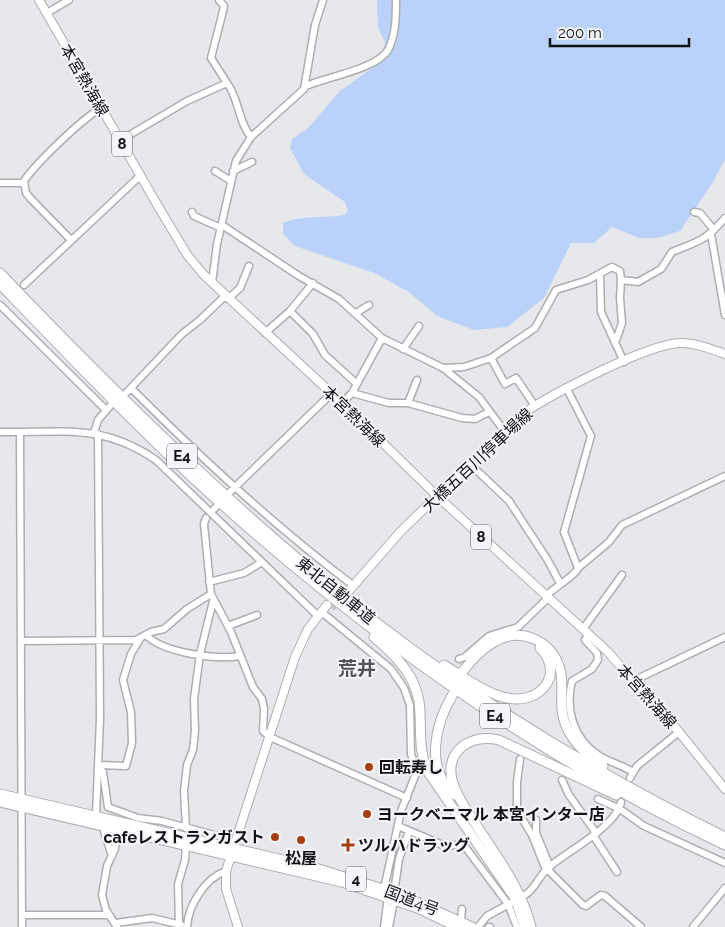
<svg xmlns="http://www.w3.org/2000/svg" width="725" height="927" viewBox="0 0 725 927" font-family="Raleway,'Noto Sans JP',sans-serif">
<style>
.green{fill:#bad1f9}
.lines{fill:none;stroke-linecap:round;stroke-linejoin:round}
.major-tunnel{stroke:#c6c8cb;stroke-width:8;stroke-dasharray:8 4;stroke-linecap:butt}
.minor-casing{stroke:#adaeb1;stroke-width:9}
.major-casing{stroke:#adaeb1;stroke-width:10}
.highway-casing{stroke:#adaeb1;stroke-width:11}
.minor{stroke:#fff;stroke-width:6}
.major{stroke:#fff;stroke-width:8}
.highway{stroke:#fff;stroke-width:9}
.poi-dot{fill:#a43f11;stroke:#f4f5f8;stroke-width:2}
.labels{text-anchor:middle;stroke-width:4;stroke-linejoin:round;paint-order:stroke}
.shield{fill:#f4f5f8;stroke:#565758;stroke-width:1}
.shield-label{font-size:15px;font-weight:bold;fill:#121314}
.street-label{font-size:16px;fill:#121314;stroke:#f4f5f8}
.poi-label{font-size:16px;font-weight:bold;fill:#121314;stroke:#f4f5f8;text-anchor:start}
.quarter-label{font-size:19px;font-weight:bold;fill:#525456;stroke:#f4f5f8}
</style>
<rect width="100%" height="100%" fill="#e6e8eb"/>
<path class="green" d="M377,0H725V159L713,182L680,231L657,238H639L612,227L594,243H571L544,298L507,327L474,330L437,316L409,292L374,273L295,246L283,234V223C303,215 324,218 345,215L348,210L345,202L304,174L290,148L292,139L308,128L340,91L383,60L385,42L378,28Z"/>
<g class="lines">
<path class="major-tunnel" d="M331,608L342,597"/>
<defs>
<path id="minor" d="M219,0L224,6L223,11L211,58L227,83
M47,13L69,0
M306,86C326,77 377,69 388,50C396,35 396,16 396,0
M121,140L187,101L227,83C239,98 238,122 251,137
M215,171L231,181
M233,171L252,162
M0,183H24
M192,212L194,216L221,228
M694,212L700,213L714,230
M222,225L299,276L339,299L382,338L443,368L464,367L491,358L535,328L556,290L588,280L612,267L620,271L621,280L638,282L661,269L672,252C699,241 705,241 725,218
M711,234L725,315
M71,240L31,199L26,193L24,181C36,163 82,119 101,108
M600,274L601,312L624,362
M212,283L217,244L236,161L251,137L304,89L315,25L323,0
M24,285L141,175
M228,299L240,288L249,266
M0,305L106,410
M290,311L313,334L325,355L357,384
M356,313L369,305
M265,333L290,311L313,283
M615,343L622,323L620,298L621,280
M403,349L419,326
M491,358L505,384L516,378L535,406
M443,368L479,397L505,432
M131,388C200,457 272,524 350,583
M567,389L591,436L564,532L578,568
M126,393L182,334L200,320L225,296
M352,393L389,403H408L462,418L475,419L489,412
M342,403L352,393L382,338
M408,403L417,380
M0,432H20L22,927
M20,432C75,431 109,428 156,460L318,616
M94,433L98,420L110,406
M471,465L509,501L547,559L560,583
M229,493L331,394
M214,509L217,506
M206,518L204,524L211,594L231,632L253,687L262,699L264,709L263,731L270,737L407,798
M209,582L244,573L262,562
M547,595C554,588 576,575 578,568L609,542L622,525L725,476
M324,614L391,669L404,688L410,705L411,754L417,771L401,811L384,889
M228,626L257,615
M583,629L622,575
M589,634L585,640L597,653L598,660L592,669L572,681C565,709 573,738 598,755C609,762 622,765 633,772
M146,635C163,653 217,660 240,656
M22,641L136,640L151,632L164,629L187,609L211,594
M459,659L465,657L489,636L518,627L549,597
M633,681L725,637
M520,759L517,782V810L532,835L546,870
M99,765L126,766L132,743L131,712L123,680L131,654L140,639
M99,769L103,772L108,807L138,818L162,821L218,836
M630,778L637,766L679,732
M562,780L569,795L596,833
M598,799L620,809L644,826L725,863
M96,815L100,718L98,434
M536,820V833L550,867
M398,826L445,846L457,845L466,848L508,904L517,927
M117,828L115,849L107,866L102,895L106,910L117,927
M186,828L184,791L187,765L193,750L195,731L194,699L200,654L213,601
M104,831L112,856
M593,835L617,872
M547,869L583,905L586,906L601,895L605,896L641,927
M395,886L399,859L409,831
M525,895C535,889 539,876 548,868C566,852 617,826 621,802
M22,915H109
M461,921L462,909
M116,923L152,918L181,925
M179,925L178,884L185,860L186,845
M187,927C188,906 205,878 226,871
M384,927L388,897
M389,927L393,906
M478,927L487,916L511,903
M489,927H490
M693,927L725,888"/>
<path id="major" d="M39,0L162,213L188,256L204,275L342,403L437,496L607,651L679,732L725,789
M347,593L401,531L524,413C552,394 649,343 681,343C696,343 711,349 725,354
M238,927L226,889V871L295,657L308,629L327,605"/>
<path id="highway" d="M0,273C119,397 241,518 377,623C485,706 603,777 725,837
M0,284C76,363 152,443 234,515C382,646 546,761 725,845
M374,637C399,658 420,680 420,714C421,735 419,752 428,772L515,898L525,927
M444,665C469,680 506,711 536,694C543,690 548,683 550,676C552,665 548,656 540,648
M462,672C472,660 482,648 496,641C522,627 552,641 560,669C565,687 558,706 565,723C572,742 586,755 603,766
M453,694C435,724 424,769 455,795
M0,794L309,866L399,894L472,927
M0,802L342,882L420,909L457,927
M531,927C522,889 496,856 475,823C467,810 456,796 452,780C445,750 472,733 499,740L616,795"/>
</defs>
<use href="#minor" class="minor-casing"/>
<use href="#major" class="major-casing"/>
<use href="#highway" class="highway-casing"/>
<use href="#minor" class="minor"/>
<use href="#major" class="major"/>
<use href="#highway" class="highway"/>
</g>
<g class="poi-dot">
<circle cx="369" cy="767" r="5"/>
<circle cx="367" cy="814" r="5"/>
<circle cx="275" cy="837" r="5"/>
<circle cx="301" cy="840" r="5"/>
<path d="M345.5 837.5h5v5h5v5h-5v5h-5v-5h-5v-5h5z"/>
</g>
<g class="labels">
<g class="shield">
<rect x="112" y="131.5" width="20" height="25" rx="4"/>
<rect x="167" y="443.5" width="30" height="25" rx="4"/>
<rect x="471" y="524.5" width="20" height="25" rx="4"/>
<rect x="480" y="703.5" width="30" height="25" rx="4"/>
<rect x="346" y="866.5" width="20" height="25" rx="4"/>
</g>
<g class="shield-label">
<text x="122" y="149">8</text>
<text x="182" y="461">E4</text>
<text x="481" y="542">8</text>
<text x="495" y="721">E4</text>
<text x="356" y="884">4</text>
</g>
<g class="street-label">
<text transform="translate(85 80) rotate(60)" y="6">本宮熱海線</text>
<text transform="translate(354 416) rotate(44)" y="6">本宮熱海線</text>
<text transform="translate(477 460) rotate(-43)" y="6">大橋五百川停車場線</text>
<text transform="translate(336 590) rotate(39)" y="6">東北自動車道</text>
<text transform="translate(647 696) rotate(48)" y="6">本宮熱海線</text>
<text transform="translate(412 900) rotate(21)" y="6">国道4号</text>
</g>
<g class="poi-label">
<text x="379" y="773">回転寿し</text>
<text x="377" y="820">ヨークベニマル 本宮インター店</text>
<text x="265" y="843" text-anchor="end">cafeレストランガスト</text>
<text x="358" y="851">ツルハドラッグ</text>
<text x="301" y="864" text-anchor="middle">松屋</text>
</g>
<g class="quarter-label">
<text x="357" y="675">荒井</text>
</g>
</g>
<path d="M550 38v8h139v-8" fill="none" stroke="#121314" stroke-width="2.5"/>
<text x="558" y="38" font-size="15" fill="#121314" stroke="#f4f5f8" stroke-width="4" paint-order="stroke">200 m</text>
</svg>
